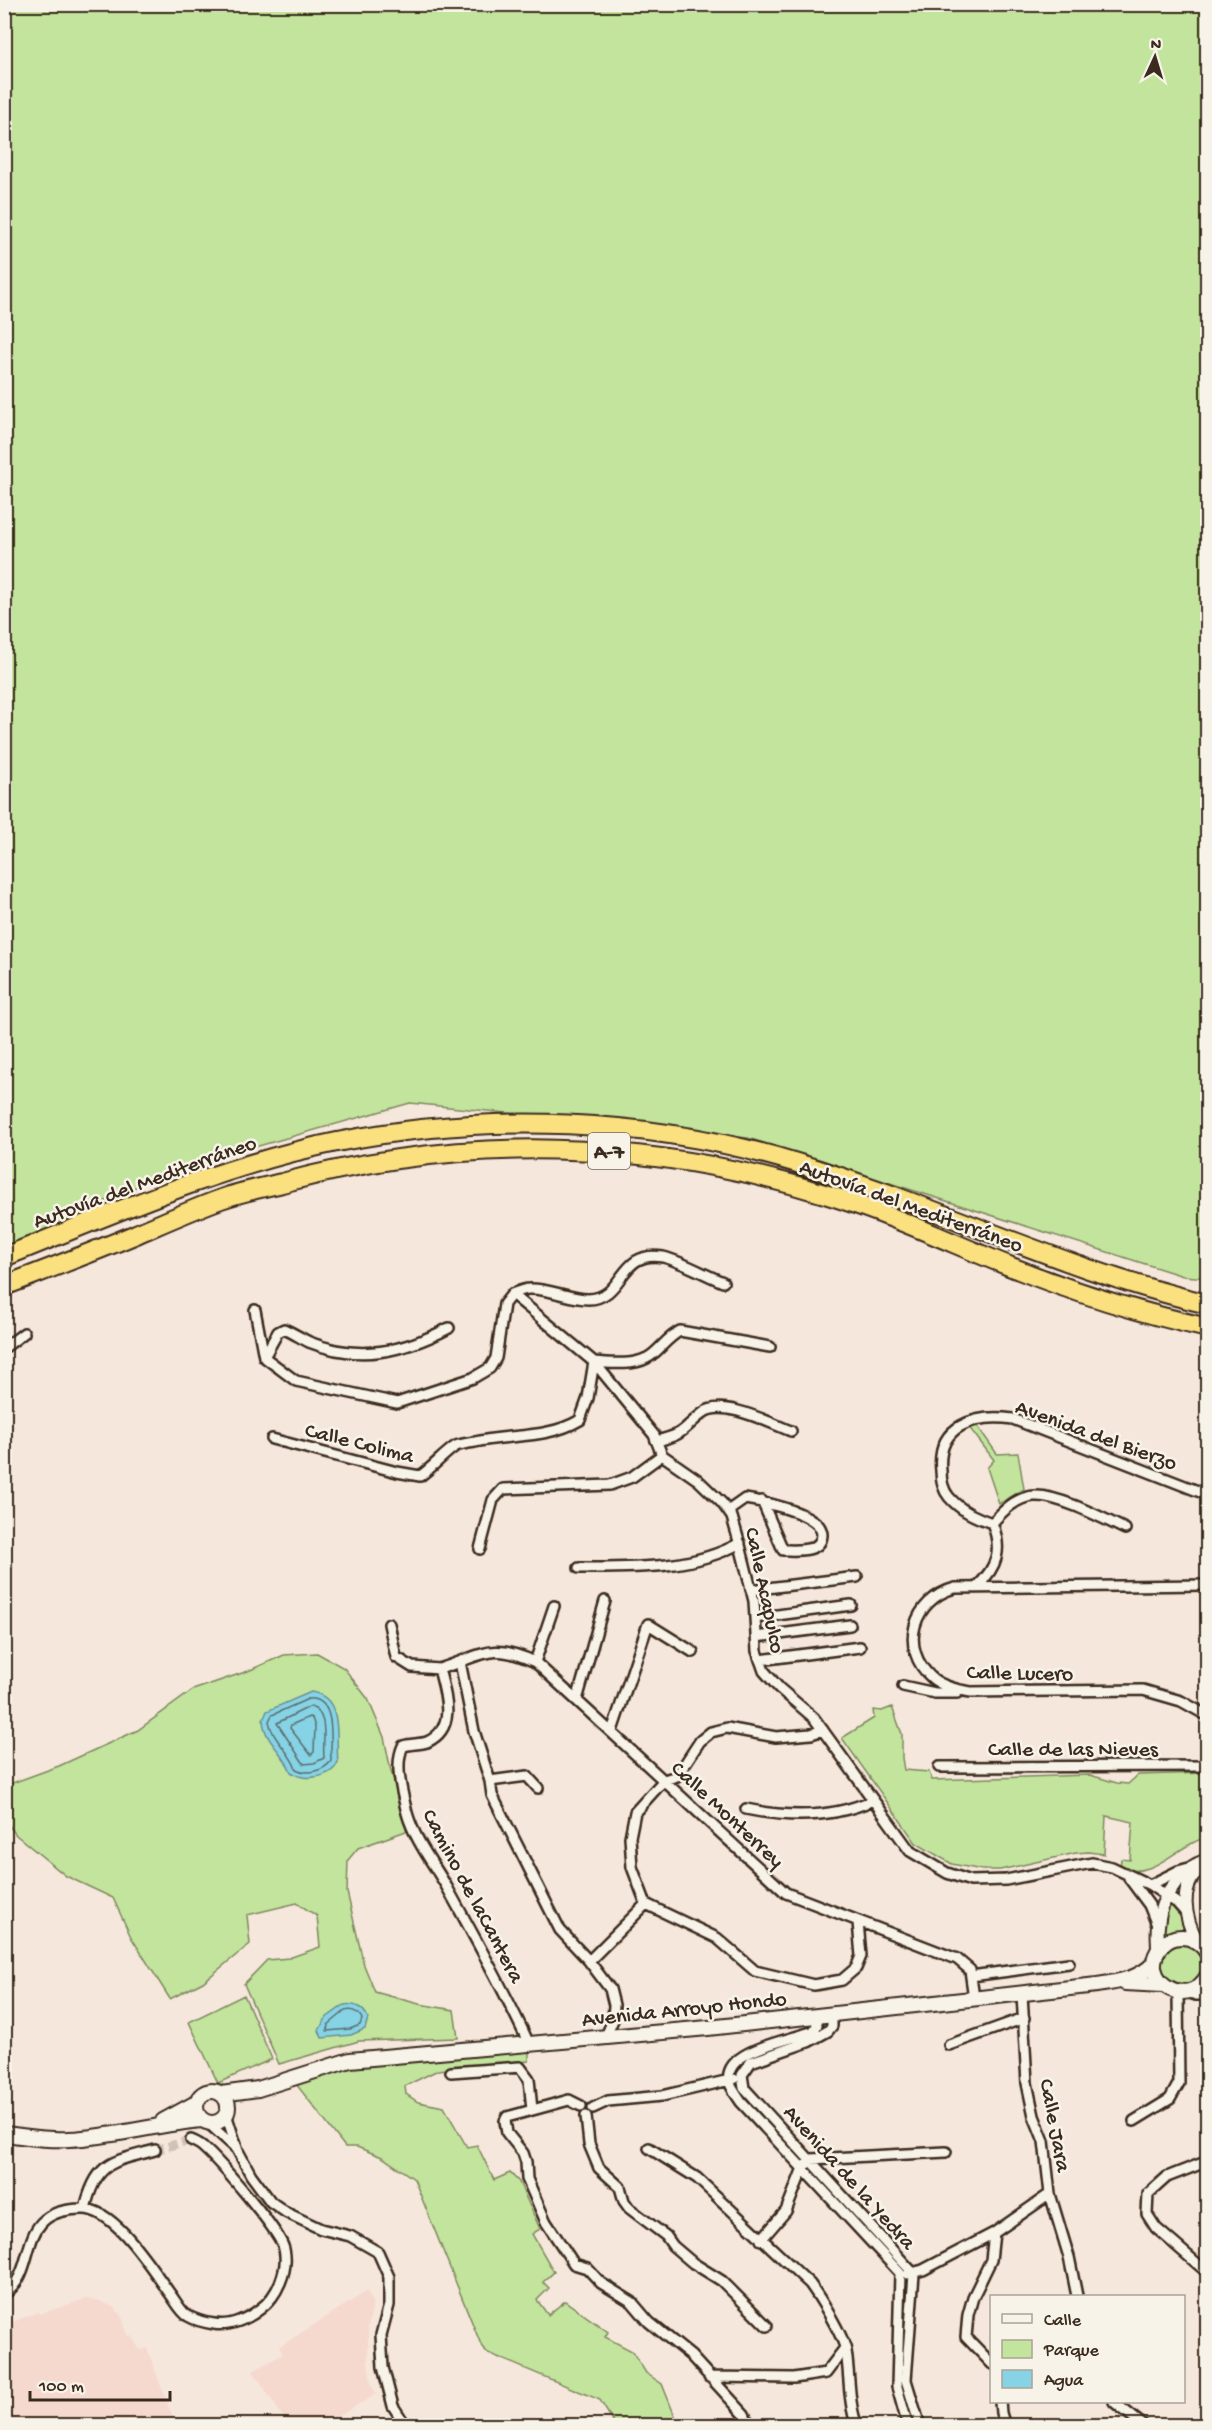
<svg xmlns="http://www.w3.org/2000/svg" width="1212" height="2430" viewBox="0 0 1212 2430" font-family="'Gochi Hand',sans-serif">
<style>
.built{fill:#f5d9ce}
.green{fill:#c2e49d;stroke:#7e875e;stroke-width:1.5}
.water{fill:#86d3e5;stroke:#688f95;stroke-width:1.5}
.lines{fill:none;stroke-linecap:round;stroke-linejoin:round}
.shore{stroke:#596e6e;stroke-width:1.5}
.minor-tunnel{stroke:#d1c1b6;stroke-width:9;stroke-dasharray:9 4.5;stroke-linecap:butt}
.minor-casing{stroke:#3b2a1e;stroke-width:14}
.tertiary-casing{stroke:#3b2a1e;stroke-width:16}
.secondary-casing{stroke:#3b2a1e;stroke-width:18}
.motorway-casing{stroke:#3b2a1e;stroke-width:22}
.minor{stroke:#f7f3e8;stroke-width:9}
.tertiary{stroke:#f7f3e8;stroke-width:12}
.secondary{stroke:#f7f3e8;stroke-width:14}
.motorway{stroke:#fbe080;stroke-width:18}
.labels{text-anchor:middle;stroke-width:5;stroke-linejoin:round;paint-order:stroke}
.shield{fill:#f7f3e8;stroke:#73665b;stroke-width:1.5}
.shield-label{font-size:21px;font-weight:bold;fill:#3b2a1e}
.street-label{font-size:22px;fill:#3b2a1e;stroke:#f7f3e8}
</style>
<rect width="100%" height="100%" fill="#f6e7dc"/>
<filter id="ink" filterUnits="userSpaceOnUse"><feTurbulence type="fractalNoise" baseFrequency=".0167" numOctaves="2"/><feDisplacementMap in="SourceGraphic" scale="12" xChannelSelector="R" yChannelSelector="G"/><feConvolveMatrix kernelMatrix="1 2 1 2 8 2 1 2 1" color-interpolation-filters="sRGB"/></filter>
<g filter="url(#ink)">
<path class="built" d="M367,2291L373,2304L368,2327V2363L371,2383L376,2394L324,2425H288L253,2371L283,2354L279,2347Z
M85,2299L98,2300L115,2308L122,2317L128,2336L131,2335L140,2350L147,2348L173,2418L181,2425H9L4,2403L5,2325L38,2312L39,2314Z"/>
<path class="green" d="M5,5H1207V1278L1183,1276L748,1138L410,1103L167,1172L5,1249Z
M976,1424L997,1454L1018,1453L1024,1489L999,1504L987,1468L994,1460L969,1427Z
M317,1653L344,1668L368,1699L384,1737L391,1771L409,1830L358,1848L348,1860L347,1892L364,1965L375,1992L419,2004L454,2010L458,2038L359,2041L279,2064L244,1984L267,1960L289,1958L320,1947L317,1916L297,1903L247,1915L250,1944L203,1982L170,1999L131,1937L113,1898L66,1876L16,1835L5,1820L4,1786L59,1766L138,1730L193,1690L248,1671L284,1655Z
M892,1707L902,1734V1758L904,1770L929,1772L932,1780L1090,1775L1117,1783L1128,1784L1138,1775L1207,1773V1837C1176,1845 1155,1880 1120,1868L1121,1859L1130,1860L1133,1822L1106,1816L1104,1854L1088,1852L1076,1853L1000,1870H982L952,1864L916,1843L842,1738L874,1718L873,1710L882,1711Z
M1169,1903L1179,1911L1186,1930H1173L1162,1936Z
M1162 1965a20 20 0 1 1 40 0a20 20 0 1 1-40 0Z
M244,1995L272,2059L218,2083L189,2022Z
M529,2050V2061L438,2070L405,2086L406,2094L418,2102L444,2107L467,2147L477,2145L494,2180L510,2173L519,2182L540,2229L532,2234L554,2272L543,2282L549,2288L537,2300L548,2315L565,2301L608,2332L605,2337L632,2351L646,2373L662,2384L674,2414L681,2425H615L600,2400L488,2353L482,2347L414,2179L382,2157L357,2147H345L296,2084L353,2066Z"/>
<path class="water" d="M311,1692C345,1697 335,1739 338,1762C332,1778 303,1782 291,1772C284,1753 264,1741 263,1720L267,1711Z
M344,2005C355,2003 364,2008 368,2018L365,2029L351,2035L322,2038L319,2030L326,2018Z"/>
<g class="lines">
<path class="shore" d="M308,1699C338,1696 330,1744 331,1761C324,1771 307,1775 296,1769C290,1751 272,1740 269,1721L272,1715Z
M311,1706C330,1715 322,1741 324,1758L314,1763L304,1764L277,1723Z
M309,1717L312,1718L315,1727L314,1752L311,1755L290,1728L291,1725Z
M345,2011C352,2009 359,2012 362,2019L360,2025L350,2029L327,2031L328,2025Z"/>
<path class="minor-tunnel" d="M155,2150L191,2140"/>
<defs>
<path id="minor" d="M512,1294L594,1362L654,1435L662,1455L698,1480L722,1503L732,1517L740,1545L754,1601L757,1651L764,1671L779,1688L814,1718L910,1851L947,1873L971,1881L1006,1880L1092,1863L1112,1867L1150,1885L1177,1903L1186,1913
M512,1294C517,1292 524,1289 529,1289C549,1288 569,1299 588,1299C625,1299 618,1249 663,1257C681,1261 705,1275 723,1282
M255,1310L264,1357
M4,1348L24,1333
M264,1357L296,1381L397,1403L473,1378L490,1368L496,1358L504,1304L512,1294
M264,1357L278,1332L284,1329C293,1333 301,1338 309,1342C359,1362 403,1352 449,1328
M272,1439L397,1472L420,1476C431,1469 447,1451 456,1446C461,1444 469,1443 475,1442C511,1434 548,1439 580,1420L588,1398L594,1362C610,1363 632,1366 647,1358C658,1353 666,1338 680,1331L770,1347
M656,1441C686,1434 681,1430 703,1413C722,1398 770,1423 791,1431
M728,1511L745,1499C765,1502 806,1511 819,1526C821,1529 822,1532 822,1535C821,1553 796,1550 783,1550L762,1501
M992,1523C1003,1511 1016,1497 1034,1496C1057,1494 1104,1519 1125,1529
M480,1549L493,1500L503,1489L610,1485L632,1477L662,1455
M579,1568C631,1568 693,1570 740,1543
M1208,1585L955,1588C913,1599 898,1648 932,1678C943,1687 957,1690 971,1692L1143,1690L1181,1701L1208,1716
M977,1587C997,1567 1003,1550 992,1523C975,1517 961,1511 949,1497C943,1490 941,1480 941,1471C936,1425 975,1414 1013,1419L1208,1495
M751,1590L857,1577
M755,1618L851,1605
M389,1624L396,1657L412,1667L439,1669
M756,1637L850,1625
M760,1660L860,1647
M460,1662L474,1731L490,1781L492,1795L560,1930L589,1961L610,1989L614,2005L613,2020L606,2036
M535,1662L554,1606
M903,1686L935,1693H957
M577,1700L605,1601
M612,1731L648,1624L693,1652
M939,1767L1208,1766
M490,1781L527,1776L538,1788
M746,1809C789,1818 832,1819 873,1800
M1129,1878L1149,1905L1157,1925
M1150,1885L1178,1871L1189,1868
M646,1904L717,1938L755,1971L814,1985L842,1980L856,1968L861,1956L858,1922
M589,1961L646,1904L632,1867L630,1837L635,1812L664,1780L677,1776L700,1741L711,1732L727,1728L776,1737L811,1734L823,1730
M971,1976L1069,1963
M1187,1992L1196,1995H1208
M1022,1994L1027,2083L1034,2116L1044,2141L1050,2194L1069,2257L1077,2296
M832,2013V2026L828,2031L808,2042L751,2062L742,2075L744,2088L914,2274L906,2380L920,2426
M816,2015L817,2025L814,2031C793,2040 723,2049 729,2081C731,2088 737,2096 741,2102L900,2273L897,2387L908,2426
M529,2044C505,1991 476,1940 448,1889C434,1864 415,1841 407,1813C402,1792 394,1765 403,1746C410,1744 421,1744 427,1742C458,1728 445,1693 439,1669C482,1656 491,1641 535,1662L786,1893L957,1959L970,1970L974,1998
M949,2045L1024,2018
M451,2072L520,2067L529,2079L532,2110
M581,2106L569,2100L507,2117L505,2121L507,2133L523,2153L526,2162L527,2179L546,2222L574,2264L587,2268L601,2283L632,2302L649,2322L691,2356L744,2414L750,2426
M593,2108L608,2101L662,2096L734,2079
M226,2114L238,2151L251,2175L271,2202L287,2213L321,2229L350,2236L378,2252L389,2277V2305L381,2335L383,2367L393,2406L406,2426
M586,2116L589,2144L599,2168L620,2187L624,2201L629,2208L666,2236L673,2246L693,2263L722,2281L767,2326
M1134,2121L1170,2099L1179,2083L1178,1992
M207,2122L237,2149
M649,2148L697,2178L810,2284C820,2298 843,2335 846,2351C850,2376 848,2402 857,2426
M1208,2161L1167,2177L1148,2194L1147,2214L1156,2228L1208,2273
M85,2209C96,2161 112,2162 155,2150
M761,2240L786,2211L803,2168L811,2159L946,2152
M908,2274L923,2270L994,2233L1050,2194
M4,2294C42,2270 11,2209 83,2209C116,2209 153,2271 171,2295C176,2302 182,2313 188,2316C195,2320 207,2323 214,2324C230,2327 249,2318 260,2309C277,2297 289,2270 284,2249C280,2231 219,2161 203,2147C200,2144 195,2142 191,2140
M1208,2336V2339
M992,2364L966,2337L968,2315L973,2297L991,2260L994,2233
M709,2377L794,2378L826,2373L845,2348
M1000,2402L1001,2413L1005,2426
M1114,2402L1144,2426"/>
<path id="tertiary" d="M1197,1941C1184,1917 1179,1889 1199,1868
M1158,1950C1158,1942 1157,1934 1158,1926C1160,1898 1180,1868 1208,1860"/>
<path id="secondary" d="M1208,1954C1202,1944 1194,1937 1181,1937C1173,1937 1166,1941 1161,1947C1135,1977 1187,2014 1208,1975
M1125,1983L1163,1985
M196 2107a16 16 0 1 1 32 0a16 16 0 1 1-32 0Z
M221,2094L258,2089L350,2060L708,2028L1097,1985C1118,1982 1140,1979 1154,1963
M163,2121L196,2103
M4,2134C25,2136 48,2141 69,2139C114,2137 157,2124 202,2120"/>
<path id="motorway" d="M4,1257C112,1214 222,1165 337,1142C487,1112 650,1118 797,1163C936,1205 1066,1271 1208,1304
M4,1286C48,1269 91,1253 134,1235C162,1223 191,1210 221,1199C240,1192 261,1188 282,1183C462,1134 650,1139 828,1195C890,1214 949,1242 1009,1266C1073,1292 1140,1313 1208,1328"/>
</defs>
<use href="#minor" class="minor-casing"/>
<use href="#tertiary" class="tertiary-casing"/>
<use href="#secondary" class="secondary-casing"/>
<use href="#motorway" class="motorway-casing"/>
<use href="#minor" class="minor"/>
<use href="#tertiary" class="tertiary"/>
<use href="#secondary" class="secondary"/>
<use href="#motorway" class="motorway"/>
</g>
</g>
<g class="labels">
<rect class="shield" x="588" y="1133" width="42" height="36" rx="4.5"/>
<g class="shield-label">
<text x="609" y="1158">A-7</text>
</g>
<g class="street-label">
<text transform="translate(144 1180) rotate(-20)" y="8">Autovía del Mediterráneo</text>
<text transform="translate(912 1204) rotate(20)" y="8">Autovía del Mediterráneo</text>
<text transform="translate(1097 1433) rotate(20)" y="8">Avenida del Bierzo</text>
<text transform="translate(360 1441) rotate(14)" y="8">Calle Colima</text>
<text transform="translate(767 1590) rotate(78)" y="8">Calle Acapulco</text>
<text transform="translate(1020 1671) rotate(1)" y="8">Calle Lucero</text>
<text x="1073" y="1755">Calle de las Nieves</text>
<text transform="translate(729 1813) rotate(43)" y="8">Calle Monterrey</text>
<text transform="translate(475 1895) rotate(62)" y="8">Camino de laCantera</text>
<text transform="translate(684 2007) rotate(-6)" y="8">Avenida Arroyo Hondo</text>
<text transform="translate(1057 2125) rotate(79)" y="8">Calle Jara</text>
<text transform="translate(851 2176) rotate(48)" y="8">Avenida de la Yedra</text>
</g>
</g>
<rect width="1212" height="2430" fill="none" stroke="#f7f3e8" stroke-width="24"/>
<rect x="12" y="12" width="1188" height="2406" fill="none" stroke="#3b2a1e" stroke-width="2" filter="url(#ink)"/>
<rect x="990" y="2295" width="195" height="108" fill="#f7f3e8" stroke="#aca397" stroke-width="1.5"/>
<rect x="1002" y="2314" width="30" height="9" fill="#f7f3e8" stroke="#aca397" stroke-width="1.5"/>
<text x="1044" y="2325" font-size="18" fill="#3b2a1e">Calle</text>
<rect x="1002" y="2340" width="30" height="18" fill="#c2e49d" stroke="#aca397" stroke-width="1.5"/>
<text x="1044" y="2355" font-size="18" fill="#3b2a1e">Parque</text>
<rect x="1002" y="2370" width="30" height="18" fill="#86d3e5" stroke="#aca397" stroke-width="1.5"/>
<text x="1044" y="2385" font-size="18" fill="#3b2a1e">Agua</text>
<g transform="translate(1155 57) rotate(4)" stroke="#f7f3e8" stroke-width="4.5" paint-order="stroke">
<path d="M0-4.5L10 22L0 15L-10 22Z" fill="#3b2a1e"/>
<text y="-9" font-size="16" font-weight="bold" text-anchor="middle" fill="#3b2a1e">N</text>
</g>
<path d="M30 2391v9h140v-9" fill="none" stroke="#3b2a1e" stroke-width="3"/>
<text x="39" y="2391" font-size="18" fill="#3b2a1e" stroke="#f7f3e8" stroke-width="4.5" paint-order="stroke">100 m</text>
</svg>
